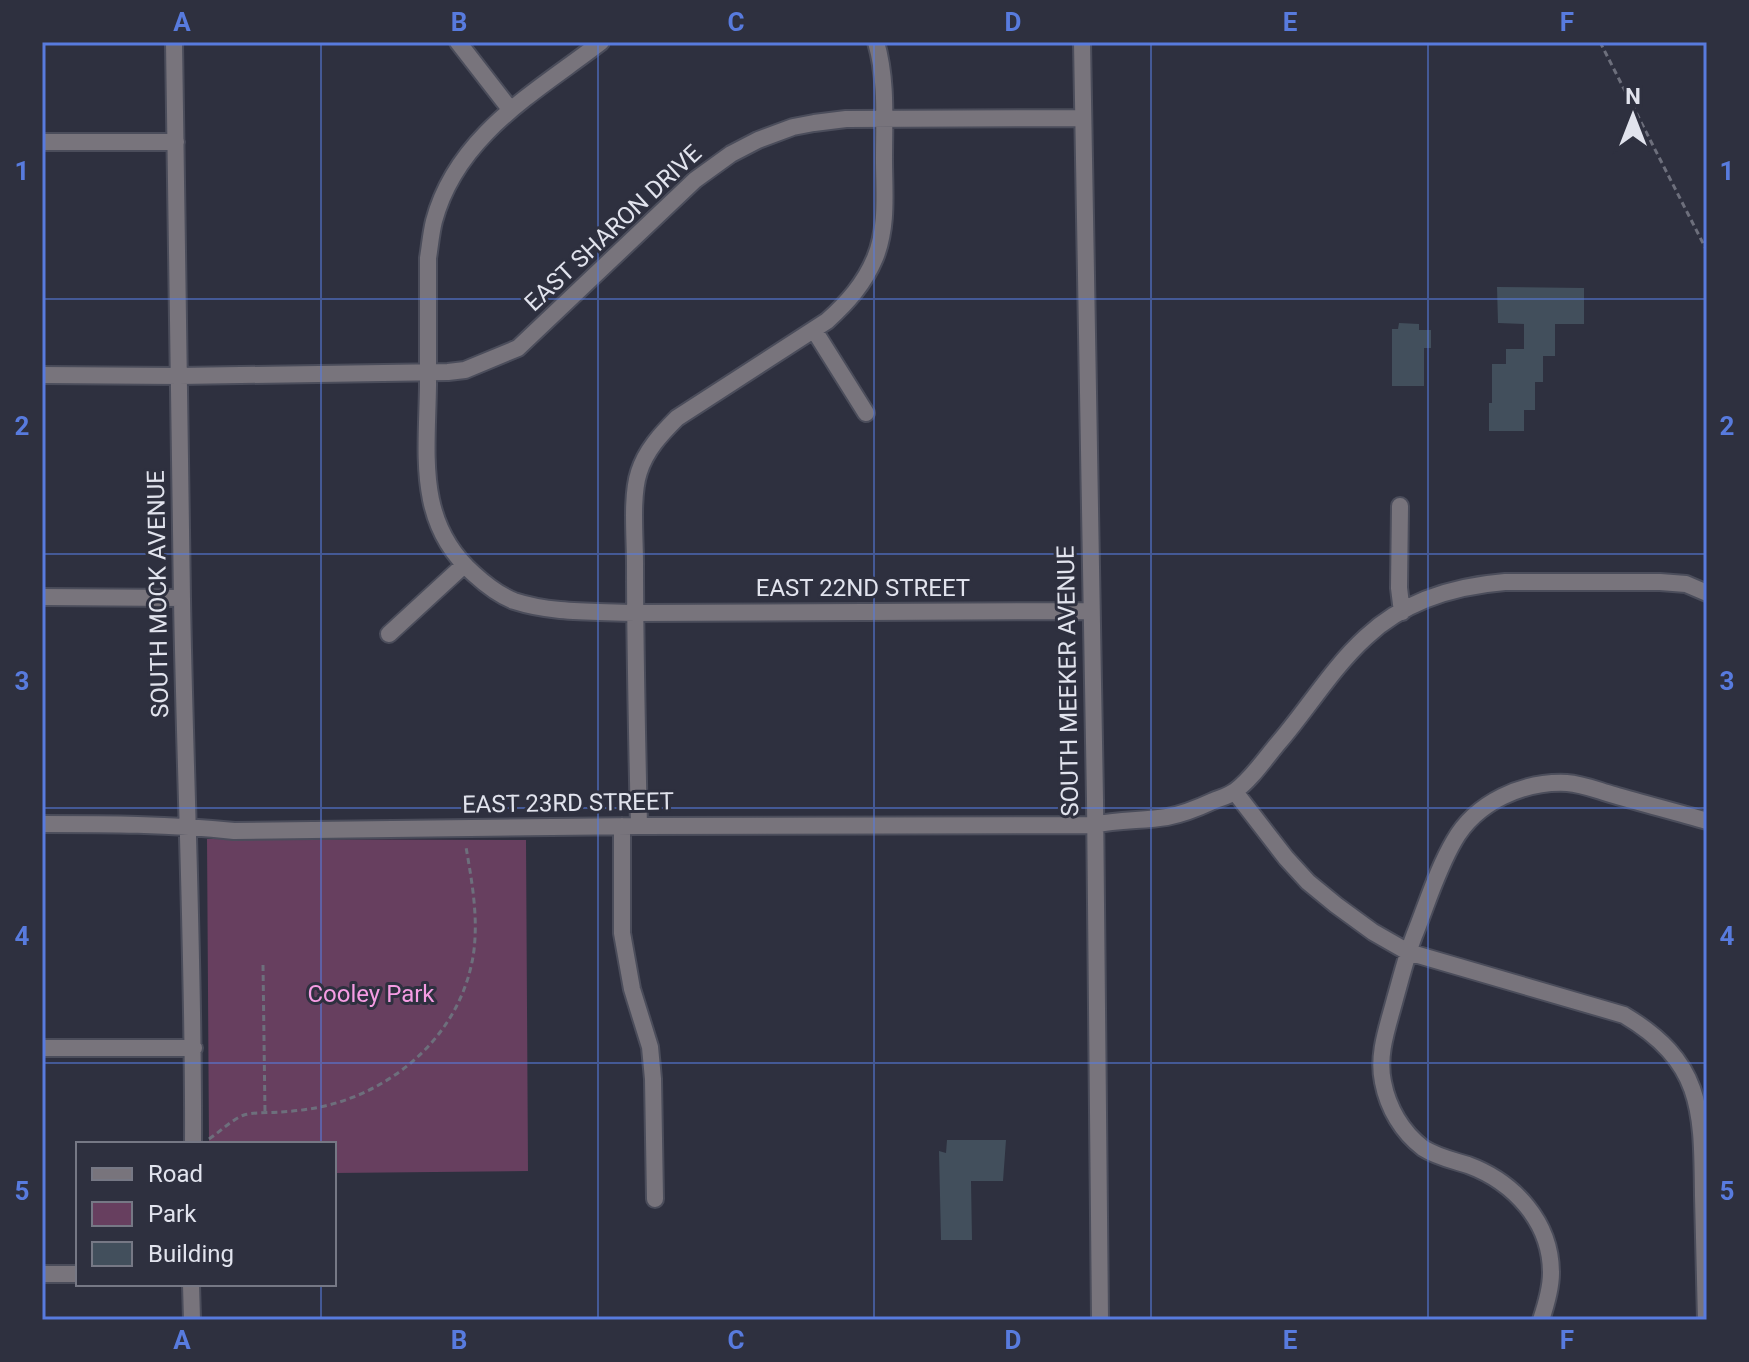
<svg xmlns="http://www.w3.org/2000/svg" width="1749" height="1362" viewBox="0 0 1749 1362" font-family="Roboto,sans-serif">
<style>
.green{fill:#673f5f}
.building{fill:#424f5c}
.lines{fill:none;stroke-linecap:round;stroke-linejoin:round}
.minor-casing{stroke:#4b4d5b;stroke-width:20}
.path{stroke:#6d6f7c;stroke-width:3;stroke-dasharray:6 4;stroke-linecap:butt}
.minor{stroke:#78747c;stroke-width:16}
.grid{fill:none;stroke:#587bde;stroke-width:2;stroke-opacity:0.55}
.labels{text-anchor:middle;stroke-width:6;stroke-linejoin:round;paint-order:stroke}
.street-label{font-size:24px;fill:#e1e3ed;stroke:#2e303f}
.park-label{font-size:24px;fill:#f59ce3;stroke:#2e303f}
.neatline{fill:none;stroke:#587bde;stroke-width:3}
.grid-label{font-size:26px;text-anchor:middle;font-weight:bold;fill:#587bde}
</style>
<rect width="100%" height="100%" fill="#2e303f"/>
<path class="green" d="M207,839L526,840L528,1171L334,1173V1144H209Z"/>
<path class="building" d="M1497,287L1584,288V324H1555V356H1543V382H1535V410H1524V431H1489V403H1492V364H1506V349H1524V324L1498,323Z
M1399,323L1419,324V330H1431V348H1424V386H1392V329H1398Z
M947,1140H1006L1003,1181H971L972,1240H941L939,1151L946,1153Z"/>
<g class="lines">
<defs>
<path id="minor" d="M174,42C178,228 178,413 182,599C185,781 194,962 193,1144
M458,42L510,109
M601,42C536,92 457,135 434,221C431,233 430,246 428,258C428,301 428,344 428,386C427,456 416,523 474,574C486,585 499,595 514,601C554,614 595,611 635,613L1091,611
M1082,42L1095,800L1100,1320
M42,142H176
M814,330L866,413
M42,375L179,376L448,372L465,370L518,348L695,180L731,154L758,140L793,127L814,123L846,119L1083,118
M1400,506L1399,588L1402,612
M42,597L182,598
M389,634L464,565
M1235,792L1286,858L1308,882L1336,905L1373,932L1408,952L1624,1015C1704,1063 1702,1111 1703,1196C1704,1237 1705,1279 1706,1320
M42,824C106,824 170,824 234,831L639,826L1094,825C1118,819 1143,821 1167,817C1183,814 1198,808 1213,801C1220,798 1229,796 1235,791C1251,780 1267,756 1280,741C1309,707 1333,667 1366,637C1404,601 1455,586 1505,582H1660L1686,584L1707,593
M622,826V933L632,989L650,1047L653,1079L655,1199
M639,826C637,738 635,651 635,563C635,537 631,496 639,472C646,450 661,434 677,418L827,321C848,302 864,284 875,258C888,226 884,192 884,159C884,120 887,80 876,42
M42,1048H194
M42,1274H78
M191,1284L192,1320
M1541,1320C1546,1305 1551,1288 1551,1273C1551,1222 1514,1182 1468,1165C1452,1160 1437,1157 1423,1148C1402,1132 1388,1108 1383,1082C1377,1054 1388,1026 1395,999C1401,978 1406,957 1414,936C1427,904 1437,870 1454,841C1476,802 1523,781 1567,783C1583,784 1599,791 1614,795C1645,804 1676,812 1707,821"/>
</defs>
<use href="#minor" class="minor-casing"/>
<path class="path" d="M1600,42L1707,251
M263,965L265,1113
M209,1139C221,1131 231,1120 244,1115C255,1112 269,1113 281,1112C297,1111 313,1109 329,1105C402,1086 464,1028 474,950C478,915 472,882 466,847"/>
<use href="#minor" class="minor"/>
</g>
<path class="grid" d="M321,42V1144M598,42V1320M874,42V1320M1151,42V1320M1428,42V1320M42,299H1707M42,554H1707M42,808H1707M42,1063H1707M321,1284V1320"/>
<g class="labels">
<g class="street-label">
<text transform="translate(613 228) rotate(-43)" y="8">EAST SHARON DRIVE</text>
<text x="863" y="596">EAST 22ND STREET</text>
<text transform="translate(158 594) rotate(-91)" y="8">SOUTH MOCK AVENUE</text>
<text transform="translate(1068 681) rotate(-91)" y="8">SOUTH MEEKER AVENUE</text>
<text transform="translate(568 803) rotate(-1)" y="8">EAST 23RD STREET</text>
</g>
<g class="park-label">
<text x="371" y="1002">Cooley Park</text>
</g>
</g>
<rect width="1749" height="1362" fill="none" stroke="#2e303f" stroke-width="88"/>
<rect x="76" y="1142" width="260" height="144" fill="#2e303f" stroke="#767885" stroke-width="2"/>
<rect x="92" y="1168" width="40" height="12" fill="#78747c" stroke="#767885" stroke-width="2"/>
<text x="148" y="1182" font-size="24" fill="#e1e3ed">Road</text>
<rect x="92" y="1202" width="40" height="24" fill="#673f5f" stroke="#767885" stroke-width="2"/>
<text x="148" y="1222" font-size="24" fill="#e1e3ed">Park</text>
<rect x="92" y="1242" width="40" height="24" fill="#424f5c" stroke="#767885" stroke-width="2"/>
<text x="148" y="1262" font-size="24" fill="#e1e3ed">Building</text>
<g transform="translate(1633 116)" stroke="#2e303f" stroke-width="6" paint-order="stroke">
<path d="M0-6L14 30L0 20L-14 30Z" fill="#e1e3ed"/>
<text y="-12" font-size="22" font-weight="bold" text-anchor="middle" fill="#e1e3ed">N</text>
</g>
<rect x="44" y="44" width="1661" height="1274" class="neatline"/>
<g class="grid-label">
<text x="182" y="31">A</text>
<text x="459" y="31">B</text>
<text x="736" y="31">C</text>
<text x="1013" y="31">D</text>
<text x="1290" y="31">E</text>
<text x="1567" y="31">F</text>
<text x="22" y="180">1</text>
<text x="1727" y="180">1</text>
<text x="22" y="435">2</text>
<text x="1727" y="435">2</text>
<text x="22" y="690">3</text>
<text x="1727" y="690">3</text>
<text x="22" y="945">4</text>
<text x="1727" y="945">4</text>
<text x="22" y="1200">5</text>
<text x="1727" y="1200">5</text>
<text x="182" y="1349">A</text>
<text x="459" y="1349">B</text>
<text x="736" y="1349">C</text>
<text x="1013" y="1349">D</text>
<text x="1290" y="1349">E</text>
<text x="1567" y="1349">F</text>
</g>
</svg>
